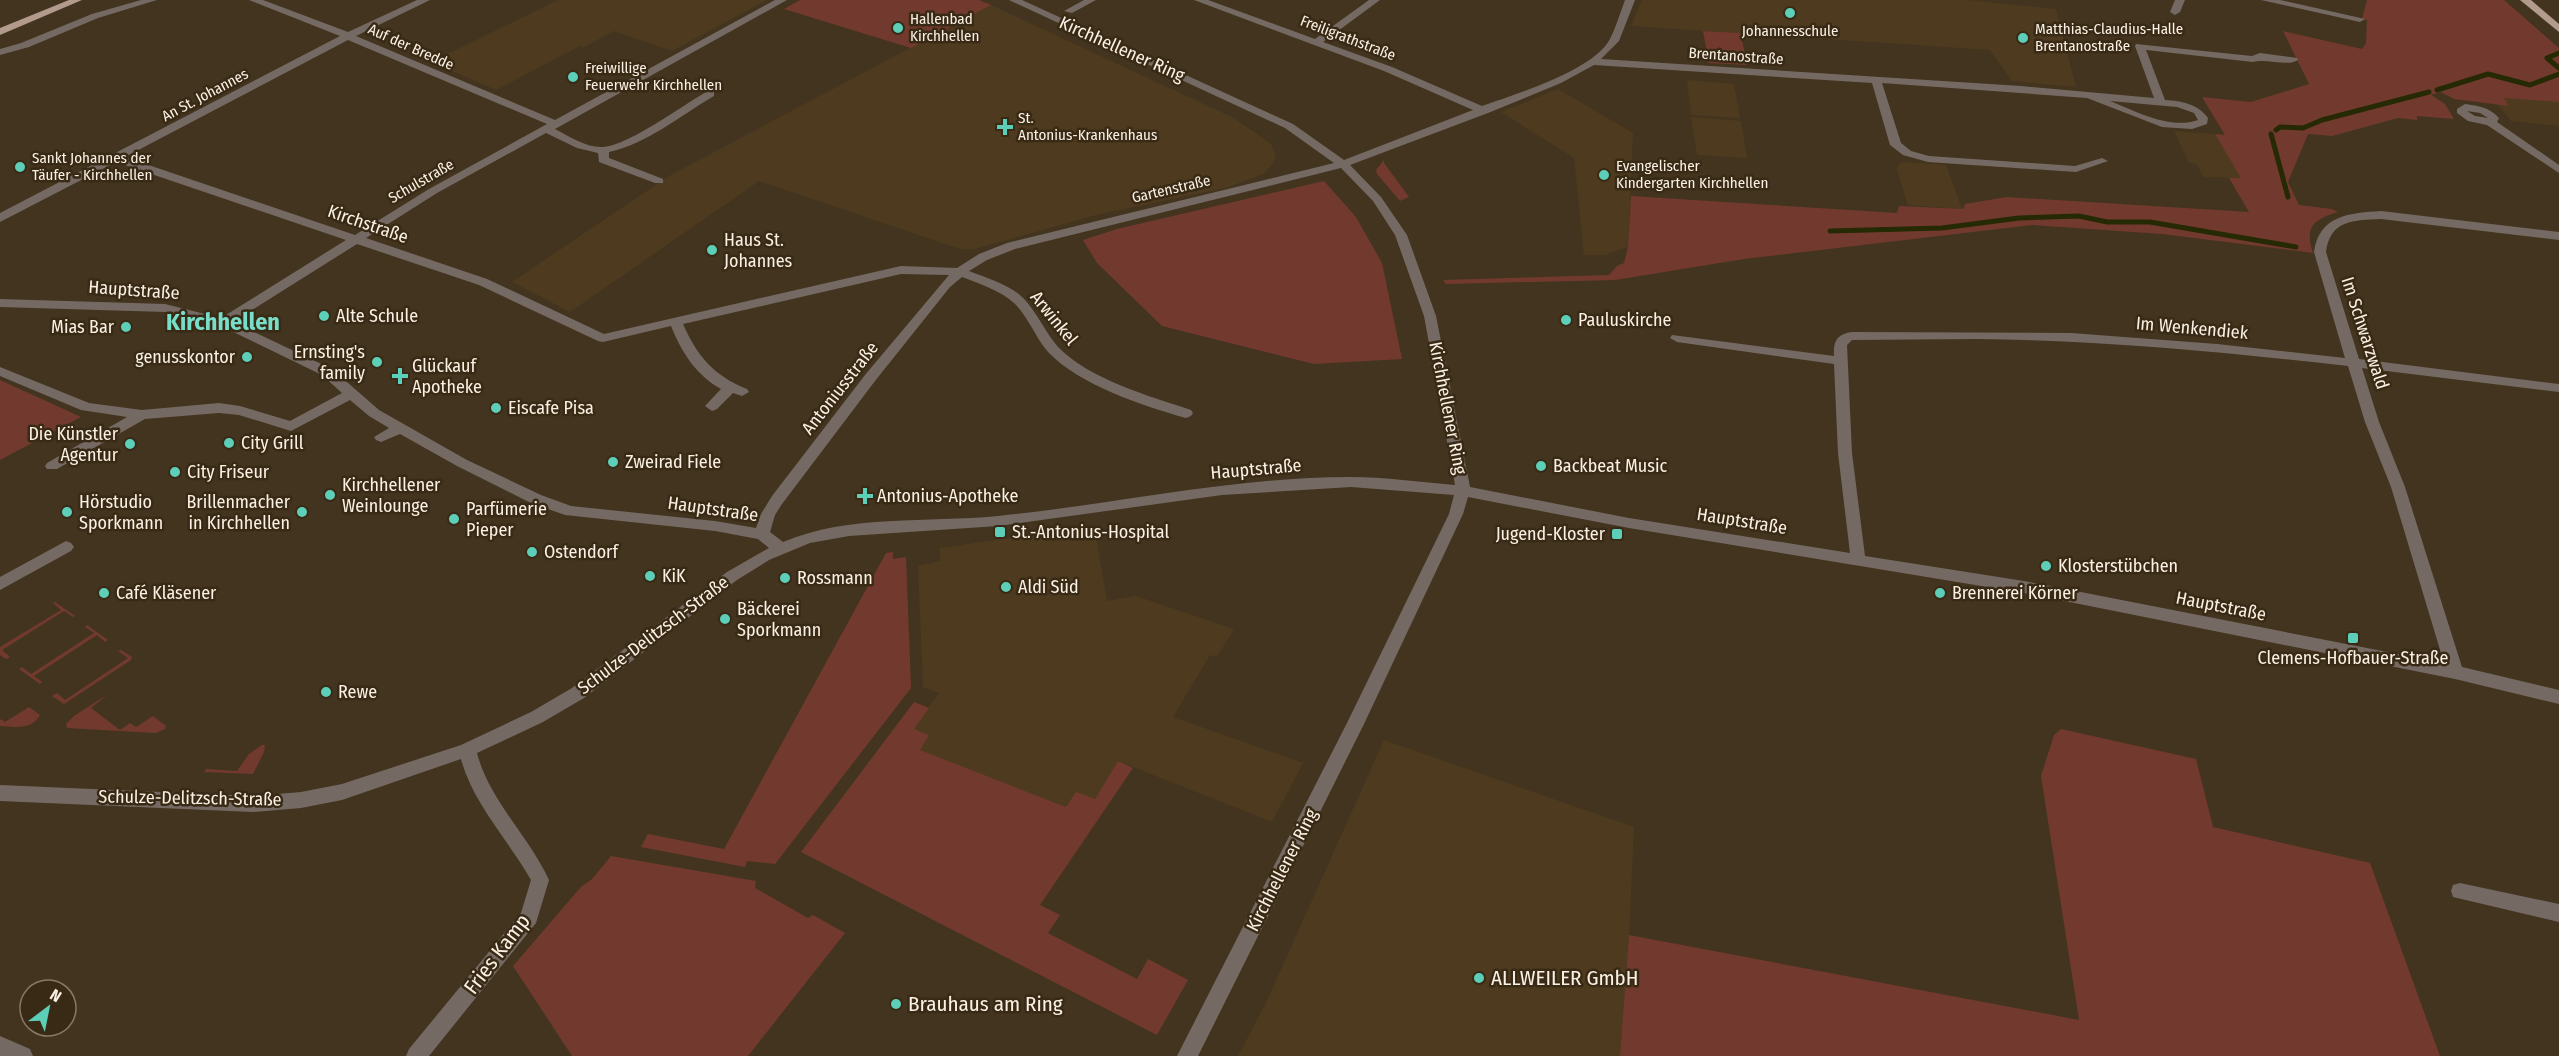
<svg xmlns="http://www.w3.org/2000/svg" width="2559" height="1056" viewBox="0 0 2559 1056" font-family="'Fira Sans Condensed',sans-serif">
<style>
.built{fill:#4e3b1f}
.green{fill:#723a2e}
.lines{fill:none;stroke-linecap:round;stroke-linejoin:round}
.stream{stroke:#252904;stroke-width:5}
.minor{fill:#756a63;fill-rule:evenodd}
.major{fill:#b29b8d;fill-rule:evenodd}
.poi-dot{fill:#5dceb8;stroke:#392a15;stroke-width:2}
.labels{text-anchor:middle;stroke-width:5;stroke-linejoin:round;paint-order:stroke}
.far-poi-label{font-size:15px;fill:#faf1e4;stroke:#392a15;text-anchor:start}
.far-street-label{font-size:15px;fill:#faf1e4;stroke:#392a15}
.street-label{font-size:18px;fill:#faf1e4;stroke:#392a15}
.poi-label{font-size:18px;fill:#faf1e4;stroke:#392a15;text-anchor:start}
.near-street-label{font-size:21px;fill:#faf1e4;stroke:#392a15}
.near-poi-label{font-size:21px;fill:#faf1e4;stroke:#392a15;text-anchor:start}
.district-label{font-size:24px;font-weight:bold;fill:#79dec9;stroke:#392a15}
</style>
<rect width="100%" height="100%" fill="#43341f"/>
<path class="built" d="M558,0H767L672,51L614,31L584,47L580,46L496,90L431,62Z
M1642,0H1967L2056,9L2076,87L2012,81L1990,50L1631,26Z
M991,5L1234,118L1271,144L1276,157L1272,165L1263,174L1229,187L1096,215L975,249H960L759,181L570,312L512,282L669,176Z
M1687,80L1734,84L1740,118L1691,115Z
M1558,89L1633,133L1628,247L1605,255H1584L1574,158L1501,112Z
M2507,97L2559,102V126L2511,121L2497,104L2509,105L2504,99Z
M1691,117L1741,121L1747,158L1697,155Z
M2174,131L2215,134L2242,178L2204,177L2196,164L2189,163Z
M1903,162L1946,165L1962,209L1908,205L1897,170L1898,165Z
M1094,526L1107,601L1136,596L1234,629L1217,657L1210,655L1173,717L1303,763L1272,822L1118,761L1095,799L1066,807L919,750L913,729L939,693L923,687L918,566L940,561V548Z
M1384,740L1634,827L1629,935L1620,1056H1238L1265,1005Z"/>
<path class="green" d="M800,0H979L991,5L911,48L784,9Z
M2367,0H2504L2559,48V102L2504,98L2509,106L2454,99L2441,92L2431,95L2445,104L2454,119L2417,116V120L2398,118L2332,136L2308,134L2288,182L2299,205L2332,209L2338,212C2314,219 2304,227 2313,253L2162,234L2032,225L1744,259L1615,280L1446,284L1443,280L1609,275L1617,266L1624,263L1628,247L1631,196L1897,213L1899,206L1963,209L1965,204L2007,197L2249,212L2229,178H2241L2215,134L2225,135L2202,97L2251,102L2309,84L2283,31L2362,49L2366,43L2367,20L2362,19Z
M1703,31L1740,33L1748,65L1709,63Z
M1384,160V163L1409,197L1400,201L1377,174L1376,170Z
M1324,181L1356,217L1382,263L1402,359L1314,364L1162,326L1097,263L1083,240L1117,229Z
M0,380L81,417L0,460Z
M893,552V559L906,557L911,688L775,864L747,861L745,867L641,847L648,834L724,849L886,553Z
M55,602L75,616L73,617L64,611L2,650L10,657L6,659L0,655V647L61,610L53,603Z
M87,625L108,640L105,642L97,635L34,676L42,682L40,684L19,669L22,667L31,674L94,633L85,627Z
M121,650L132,657L131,660L64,704L52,696L57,693L65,700L128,658L118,651Z
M108,694L91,708L120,730L130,723L136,727L153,716L166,726L165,729L156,733L67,728L66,724L74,716Z
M914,702L929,708L914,729L929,735L920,750L1066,807L1076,792L1095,799L1118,761L1133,768L1040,905L1060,915L1048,933L1137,979L1148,959L1188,980L1157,1035L801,852Z
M29,707L40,715C32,730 15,727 0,726V719L5,722Z
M2061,729L2196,759L2213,827L2370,863L2440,1056H1620L1629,935L2079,1020L2041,776L2054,735Z
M262,745H265L264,752L253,774L204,772L206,769L237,771L249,754Z
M611,856L756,881L755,888L808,918L813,915L845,933L748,1056H572L513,966L581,887L592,879Z"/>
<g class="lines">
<path class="stream" d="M2559,53L2547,58L2559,68
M2437,90L2488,74L2530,85L2559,74
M2276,130L2280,127L2303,128L2322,120L2429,92
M2271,134L2288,197
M1830,231L1942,228L2019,218L2079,216L2107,222H2150L2296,247"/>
<path class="minor" d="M141,0H157L98,18L29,47L0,55V49L21,43L92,14Z
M249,0H263L348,32L417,0H430L356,36L555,120L775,0H787L555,129C569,136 586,148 603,147C629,145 682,106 706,92H714V96C681,115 647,144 609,152V158L663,179V183H655L599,162L598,153L577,148L546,133L437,193L366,238L487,279L604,334L901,266L957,268L979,254L1007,243L1334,163L1285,128L1009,0H1022L1293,124L1344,160L1473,110L1384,71L1194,0H1208L1315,39L1369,0H1380L1323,42L1392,67L1482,106C1515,94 1593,71 1610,39C1616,27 1620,13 1625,0H1635L1619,41L1601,59L2021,86L2154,98L2135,46L2136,44L2252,56L2260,53L2297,58L2298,60C2287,67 2267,58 2253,62L2146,50L2165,100C2182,101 2198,104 2208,118L2207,124L2192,129L2162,127L2087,98L1882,83L1901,143L1911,151L1929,156L2075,166L2102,158L2108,161L2076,172L1928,162L1903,155L1890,145L1872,83L1594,65L1561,83L1488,113L1350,165L1381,197L1407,235L1436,316L1470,487L1629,518L1850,553L1838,453L1834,364L1677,342L1670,338L1672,335L1834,356C1833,341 1837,334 1852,332L2071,333L2217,344L2345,358L2314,252C2319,215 2350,213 2381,211L2559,232V240L2381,219C2354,220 2330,220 2326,252L2359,359L2559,384V392L2362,368L2379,422L2405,487L2462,667L2559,690V704L2455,679L2024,593L1629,528L1468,497L1463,514L1364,724L1198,1056H1177L1347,723L1449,514L1454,495L1351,487L1222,495L998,526L849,536L810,543L769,560L737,580L584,698L543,722L477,753C489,800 529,836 549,880L536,923L429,1056H406L409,1049L521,913L531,880C509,841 472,802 461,759L342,800L301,808L253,812L0,801V785L253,796L301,792L342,784L461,745L531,712L572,688L727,572L769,548L758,539L715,531L565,515L531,503L457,466L400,434L381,442L376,440L374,437L389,428L369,416L350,400L291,431L239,415L219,413L145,419L57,469H47L45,466L47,463L127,417L81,410L0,376V367L89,403L142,410L219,403L240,406L290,421L342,393L322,375L219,325L165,312L0,307V299L165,304L221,318L346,240L116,162L0,222V213L340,36ZM348,40L547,124L429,189L355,235L125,157ZM2110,101L2177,107L2194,113L2198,120C2170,130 2135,111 2110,101ZM1341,168L1373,201L1395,235L1424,316L1455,485C1420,482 1385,477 1350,477C1232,477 1116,504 998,516C928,523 849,514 783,542L770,532L775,515L782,504L875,381L950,287L962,277C980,284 1000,290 1015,304C1029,318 1036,339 1049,353C1080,385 1143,406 1186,418L1191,416L1193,413L1191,410C1149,396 1089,379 1058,347C1046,333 1038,315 1026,301C1012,285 989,279 969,271L987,260L1015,249ZM357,244L479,285L598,341L603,342L671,326C682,353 696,375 721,389L705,406L712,411L717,409L733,393L742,396L749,392L747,389C714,376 697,356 683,324L901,274L949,275L865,375L772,496L761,514L756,528L715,521L571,506L541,495L467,460L379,410L332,369L233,322ZM1977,339C2101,340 2225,352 2348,366L2365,422L2391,487L2444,663L2024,581L1865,556L1852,453L1847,345L1852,340Z
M1084,0H1096L1072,13L1064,11Z
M2175,0H2185L2180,12L2175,15L2170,12Z
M2261,0H2280L2365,19L2360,22Z
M2465,104C2479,106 2489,107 2499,118L2497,122L2559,165V173L2487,125L2468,121L2457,113V109ZM2467,111L2480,113L2488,118L2475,116Z
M66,541L71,543L74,547L71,551L0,590V577Z
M2460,883L2559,904V922L2453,897L2451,891L2453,885Z
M0,1036L30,1049L33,1056H0Z"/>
<path class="major" d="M69,0H82L0,35V28Z
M2520,0H2531L2559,24V32Z"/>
</g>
<g class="poi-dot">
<circle cx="1790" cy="13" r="6"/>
<circle cx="898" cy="28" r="6"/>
<circle cx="2023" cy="38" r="6"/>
<circle cx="573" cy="77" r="6"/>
<path d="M1002 118h6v6h6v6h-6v6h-6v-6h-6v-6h6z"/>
<circle cx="20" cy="167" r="6"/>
<circle cx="1604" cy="175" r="6"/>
<circle cx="712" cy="250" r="6"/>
<circle cx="324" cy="316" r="6"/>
<circle cx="1566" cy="320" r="6"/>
<circle cx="126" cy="327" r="6"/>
<circle cx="247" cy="357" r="6"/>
<circle cx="377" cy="362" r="6"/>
<path d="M397 367h6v6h6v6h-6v6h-6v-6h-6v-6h6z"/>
<circle cx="496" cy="408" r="6"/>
<circle cx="229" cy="443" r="6"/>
<circle cx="130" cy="444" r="6"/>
<circle cx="613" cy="462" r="6"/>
<circle cx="1541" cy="466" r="6"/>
<circle cx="175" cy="472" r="6"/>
<circle cx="330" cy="495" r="6"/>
<path d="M862 487h6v6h6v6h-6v6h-6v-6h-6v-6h6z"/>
<circle cx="67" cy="512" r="6"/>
<circle cx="302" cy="512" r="6"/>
<circle cx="454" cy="519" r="6"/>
<rect x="994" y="526" width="12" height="12" rx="3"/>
<rect x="1611" y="528" width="12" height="12" rx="3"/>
<circle cx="532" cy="552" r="6"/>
<circle cx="2046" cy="566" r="6"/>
<circle cx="650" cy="576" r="6"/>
<circle cx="785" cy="578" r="6"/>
<circle cx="1006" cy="587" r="6"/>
<circle cx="104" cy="593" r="6"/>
<circle cx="1940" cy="593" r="6"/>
<circle cx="725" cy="619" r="6"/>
<rect x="2347" y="632" width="12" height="12" rx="3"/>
<circle cx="326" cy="692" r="6"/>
<circle cx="1479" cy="978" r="6"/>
<circle cx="896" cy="1004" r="6"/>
</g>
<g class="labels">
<g class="far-poi-label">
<text x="910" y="24">Hallenbad<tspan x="910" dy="17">Kirchhellen</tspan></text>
<text x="2035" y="34">Matthias-Claudius-Halle<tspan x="2035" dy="17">Brentanostraße</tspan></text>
<text x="1790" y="36" text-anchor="middle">Johannesschule</text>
<text x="585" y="73">Freiwillige<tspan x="585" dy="17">Feuerwehr Kirchhellen</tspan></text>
<text x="1018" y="123">St.<tspan x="1018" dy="17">Antonius-Krankenhaus</tspan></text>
<text x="32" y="163">Sankt Johannes der<tspan x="32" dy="17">Täufer - Kirchhellen</tspan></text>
<text x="1616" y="171">Evangelischer<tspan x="1616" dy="17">Kindergarten Kirchhellen</tspan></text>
</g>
<g class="far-street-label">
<text transform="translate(1348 38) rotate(21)" y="5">Freiligrathstraße</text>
<text transform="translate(411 47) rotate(24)" y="5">Auf der Bredde</text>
<text transform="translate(1736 56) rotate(4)" y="5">Brentanostraße</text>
<text transform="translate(205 95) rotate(-28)" y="5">An St. Johannes</text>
<text transform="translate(421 181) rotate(-30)" y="5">Schulstraße</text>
<text transform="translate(1171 189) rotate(-13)" y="5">Gartenstraße</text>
</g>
<g class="street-label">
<text transform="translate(1122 49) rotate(24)" y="6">Kirchhellener Ring</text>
<text transform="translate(368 224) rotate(19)" y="6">Kirchstraße</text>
<text transform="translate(134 290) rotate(4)" y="6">Hauptstraße</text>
<text transform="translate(1054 318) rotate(51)" y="6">Arwinkel</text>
<text transform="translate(2192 328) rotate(5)" y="6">Im Wenkendiek</text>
<text transform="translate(2365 333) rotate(72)" y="6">Im Schwarzwald</text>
<text transform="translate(840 388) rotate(-52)" y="6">Antoniusstraße</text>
<text transform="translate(1448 408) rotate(79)" y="6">Kirchhellener Ring</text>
<text transform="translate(1256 469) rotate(-5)" y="6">Hauptstraße</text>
<text transform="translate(713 509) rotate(8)" y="6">Hauptstraße</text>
<text transform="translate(1742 521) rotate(9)" y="6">Hauptstraße</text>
<text transform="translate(2221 606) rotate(11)" y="6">Hauptstraße</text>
<text transform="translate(653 635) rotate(-37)" y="6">Schulze-Delitzsch-Straße</text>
<text transform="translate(190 798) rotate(1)" y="6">Schulze-Delitzsch-Straße</text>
<text transform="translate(1282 870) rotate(-63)" y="6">Kirchhellener Ring</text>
</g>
<g class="poi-label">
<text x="724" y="246">Haus St.<tspan x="724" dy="21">Johannes</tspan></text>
<text x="336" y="322">Alte Schule</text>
<text x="1578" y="326">Pauluskirche</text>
<text x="114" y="333" text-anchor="end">Mias Bar</text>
<text x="365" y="358" text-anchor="end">Ernsting's<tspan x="365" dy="21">family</tspan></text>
<text x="235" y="363" text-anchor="end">genusskontor</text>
<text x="412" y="372">Glückauf<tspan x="412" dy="21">Apotheke</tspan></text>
<text x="508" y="414">Eiscafe Pisa</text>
<text x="118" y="440" text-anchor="end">Die Künstler<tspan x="118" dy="21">Agentur</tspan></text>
<text x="241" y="449">City Grill</text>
<text x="625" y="468">Zweirad Fiele</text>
<text x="1553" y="472">Backbeat Music</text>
<text x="187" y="478">City Friseur</text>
<text x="342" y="491">Kirchhellener<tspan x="342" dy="21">Weinlounge</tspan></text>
<text x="877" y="502">Antonius-Apotheke</text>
<text x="79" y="508">Hörstudio<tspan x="79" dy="21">Sporkmann</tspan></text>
<text x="290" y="508" text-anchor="end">Brillenmacher<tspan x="290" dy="21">in Kirchhellen</tspan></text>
<text x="466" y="515">Parfümerie<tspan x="466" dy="21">Pieper</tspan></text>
<text x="1012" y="538">St.-Antonius-Hospital</text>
<text x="1605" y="540" text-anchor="end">Jugend-Kloster</text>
<text x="544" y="558">Ostendorf</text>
<text x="2058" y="572">Klosterstübchen</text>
<text x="662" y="582">KiK</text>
<text x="797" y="584">Rossmann</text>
<text x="1018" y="593">Aldi Süd</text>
<text x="116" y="599">Café Kläsener</text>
<text x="1952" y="599">Brennerei Körner</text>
<text x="737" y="615">Bäckerei<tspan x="737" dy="21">Sporkmann</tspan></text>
<text x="2353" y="664" text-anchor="middle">Clemens-Hofbauer-Straße</text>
<text x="338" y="698">Rewe</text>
</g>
<g class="near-street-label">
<text transform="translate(497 954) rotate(-53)" y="7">Fries Kamp</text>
</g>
<g class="near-poi-label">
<text x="1491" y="985">ALLWEILER GmbH</text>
<text x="908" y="1011">Brauhaus am Ring</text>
</g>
<g class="district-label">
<text x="223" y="330">Kirchhellen</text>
</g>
</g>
<g transform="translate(48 1008) rotate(32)"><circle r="28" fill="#392a15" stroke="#867a68" stroke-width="1.5"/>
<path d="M0-4.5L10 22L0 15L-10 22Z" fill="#5dceb8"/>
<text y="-9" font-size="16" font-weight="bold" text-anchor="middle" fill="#faf1e4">N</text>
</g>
</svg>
